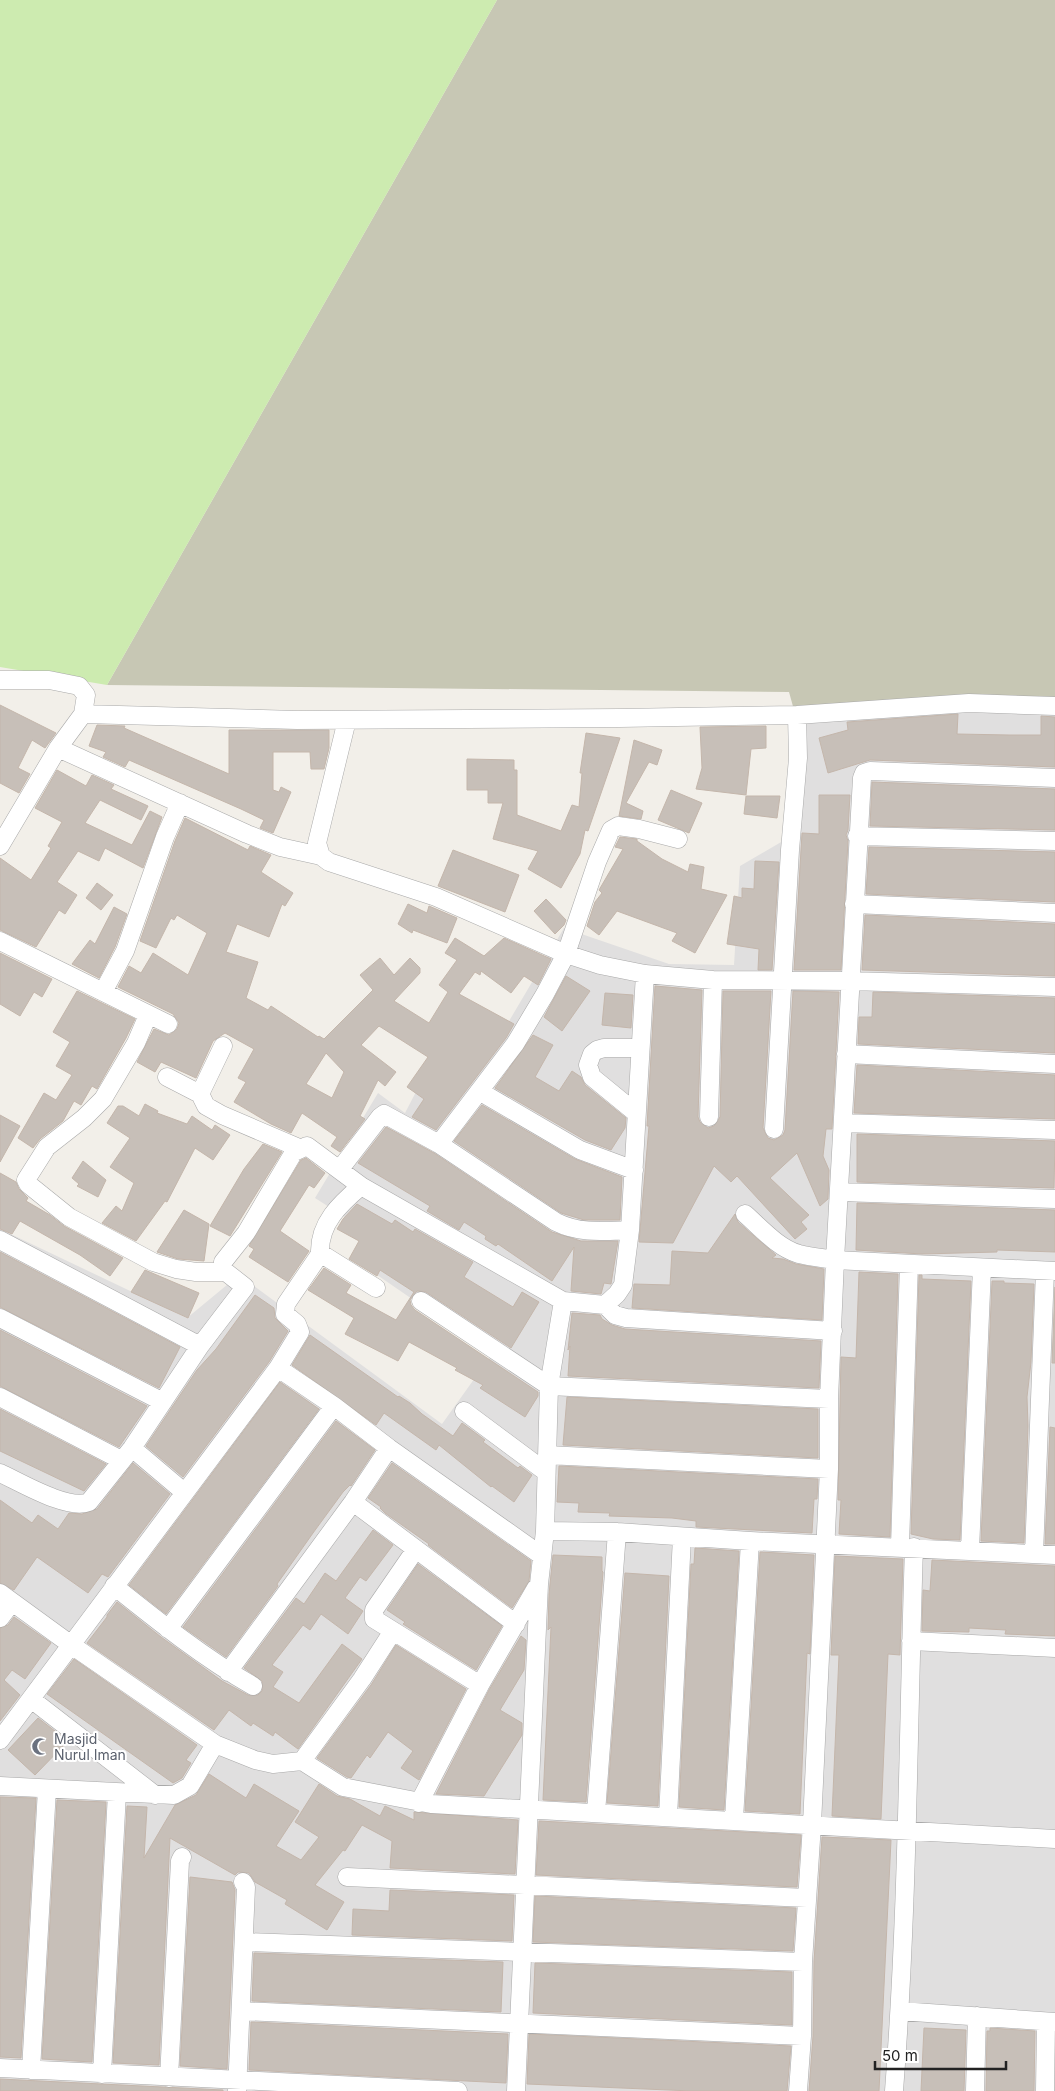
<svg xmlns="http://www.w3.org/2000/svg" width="1055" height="2091" viewBox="0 0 1055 2091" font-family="Inter,sans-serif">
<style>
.residential{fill:#e0dfdf}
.construction{fill:#c7c7b4}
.grass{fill:#cdebb0}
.building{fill:#c7bfb8;stroke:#c4b6ab;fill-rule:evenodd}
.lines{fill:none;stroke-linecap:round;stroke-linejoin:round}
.street-casing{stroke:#a9a9a9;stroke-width:19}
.street{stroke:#fff;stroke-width:18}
.labels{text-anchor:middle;stroke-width:4;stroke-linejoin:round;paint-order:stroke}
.worship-label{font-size:14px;fill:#5b616d;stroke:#fff;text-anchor:start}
</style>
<rect width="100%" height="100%" fill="#f2efe9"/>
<path class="residential" d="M951,696L1055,697V2091H0V1229L187,1318L239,1275L442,1424L492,1354L367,1268L379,1239L315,1198L378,1093L405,1113L444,1038L489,1055L564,928L669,964L734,965L740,866L788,838L794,710Z"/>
<path class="construction" d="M497,0H1055V697L951,696L794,710L789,692L107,685Z"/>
<path class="grass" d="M0,0H497L107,685L0,667Z"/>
<path class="building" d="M0,705L56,733L45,748L32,740L18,768L30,774L19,793L0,783Z
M958,714L957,734L1009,735H1041V716L1055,717V767L870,760L828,773L819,738L848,730L847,722Z
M97,725L125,726L124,728L229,774V730H329V748L324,769H311L310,752H273V790L279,792L281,787L291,792L273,833L260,828L264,820L241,809L129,760L125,767L103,757L106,752L89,746Z
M766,726V748L751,749L746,795L696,789L702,768L700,727Z
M586,733L620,738L588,831L585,830L580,854L561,888L528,869L538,851L493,839L503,803H488V790H467V759L514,760V770H517V815L561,831L572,805L579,807L582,773H580Z
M634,740L662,750L657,765L649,762L626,803L643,811L641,819L619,816Z
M57,770L86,786L92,775L114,785L111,789L148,806L141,820L100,800L85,823L132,845L150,811L162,817L143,868L105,848L99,861L78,851L57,882L77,895L65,914L59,910L36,947L0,930V858L31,880L51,848L48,846L62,822L35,808Z
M872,782L1055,789V830L870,826Z
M671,790L702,803L689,833L658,820Z
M819,795H850L848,830L846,835L848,841L841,970H794L802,833L819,834Z
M746,796H780L777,818L744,814Z
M185,818L248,850L250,846L271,855L261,872L293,893L285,906L282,904L269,937L237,924L226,952L258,962L246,998L268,1010L271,1006L318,1037L319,1036L324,1039L373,990L360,975L380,958L394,975L410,958L420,968V973L394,1001L429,1023L448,992L439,985L457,960L445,953L455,938L484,956L504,938L551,959L538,985L524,976L511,993L481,971L480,975L475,972L459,994L514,1024L506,1038L436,1130L412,1117L424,1099L407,1087L428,1057L379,1026L361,1045L396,1072L385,1086L378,1080L360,1116L365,1119L340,1152L331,1146L337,1137L302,1113L291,1133L271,1124L234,1102L246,1082L238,1078L254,1049L225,1033L213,1041L196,1078L161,1062L155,1072L137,1062L154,1029L169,1035L177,1029L179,1023L173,1014L118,987L129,966L141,973L153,953L188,975L207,933L177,915L174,920L171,918L156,948L140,941L175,841ZM326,1053L344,1072L332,1098L306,1084Z
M620,837L637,839V841L662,859L688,872L690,864L704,867L701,889L727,895L695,953L672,941L677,933L617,911L599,935L587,926L595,902L602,893L599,890L623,849L615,847Z
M869,847L1055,852V902L866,894Z
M453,850L519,875L505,912L438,886Z
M755,861L779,862L772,970H758L759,949L727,944L734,896L742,898V888L754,889Z
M97,883L113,895L101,910L86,898Z
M546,899L566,920L564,925L555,934L534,911Z
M408,904L427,913L429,906L457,918L447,943L413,930L412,933L398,924Z
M114,907L127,914L115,947L99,978L72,964L90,940L95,944Z
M865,915L1055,924V976L862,970Z
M0,953L52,979L42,997L34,992L20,1016L0,1004Z
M566,976L590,991L562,1031L544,1017Z
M655,986L702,990L698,1117L700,1122L708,1128L714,1126L720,1117L723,991H771L763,1128L768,1138L774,1140L783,1135L785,1130L793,991L839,992L832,1129H826L823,1156L829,1170L828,1199L820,1206L797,1153L770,1178L809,1215L801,1222L807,1229L795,1239L737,1176L731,1182L714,1166L673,1243L639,1242L649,1126H647Z
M77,991L135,1019L126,1038L97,1089L92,1086L81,1105L74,1101L63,1121L40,1139L33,1148L18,1138L44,1093L56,1100L72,1075L56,1066L70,1042L53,1032Z
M873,992L1055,998V1053L858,1044L859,1017H872Z
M605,993L633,995L631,1028L602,1025Z
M533,1035L553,1045L535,1077L559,1091L572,1071L581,1077L585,1085L626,1118L625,1128L611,1150L585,1140L495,1088Z
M857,1065L1055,1075V1119L854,1113Z
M145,1104L158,1111L157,1113L187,1124L192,1116L212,1130L215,1125L230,1135L213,1160L195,1148L167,1202L165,1201L136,1241L102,1223L116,1206L122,1211L134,1183L110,1167L130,1138L107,1123L118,1106H123L139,1116Z
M482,1105L575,1159L622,1177L620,1220H584L561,1213L454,1141Z
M0,1115L20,1126L0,1162Z
M386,1127L434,1153L552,1232L581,1241H618L611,1284L604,1283L601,1294L571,1291L574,1247L552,1281L498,1244L496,1246L485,1239L486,1236L464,1222L459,1230L427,1211L430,1206L358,1163Z
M857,1134L1055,1141L1054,1188L857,1182Z
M263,1144L282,1152L230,1236L210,1226L244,1169Z
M306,1158L325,1173L314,1188L309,1185L280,1231L309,1251L288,1282L249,1257L254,1249L249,1246L301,1160Z
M83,1161L106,1180L98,1197L77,1186L79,1184L72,1178Z
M0,1173L16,1182L19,1189L28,1198L26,1201L50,1215L64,1226L123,1258L110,1276L80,1255L20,1221L12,1234L0,1229Z
M857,1203L1055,1210V1252L997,1250V1252L922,1254L856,1250Z
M357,1204L392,1224L395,1220L413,1232L415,1229L473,1262L464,1277L513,1307L522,1292L539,1302L511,1348L426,1292L417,1291L410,1300L411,1305L415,1310L538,1392V1396L525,1417L480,1388L483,1385L455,1370L457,1368L409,1342L398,1361L345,1334L354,1318L308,1290L324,1268L351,1285L346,1293L396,1320L414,1292L380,1270L377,1276L349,1259L359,1241L337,1229L343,1219Z
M184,1210L209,1224L204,1261L178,1259L157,1252Z
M735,1214L738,1222L776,1255L772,1258L783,1259L796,1264L824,1269L822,1320L632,1308L634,1284L670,1285L672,1251L708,1253Z
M0,1252L180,1347L159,1388L0,1307Z
M145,1270L199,1293L188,1318L131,1292Z
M859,1272L898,1274L890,1537L839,1534L841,1500H838L841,1357L856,1358Z
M919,1275H922V1279L971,1281L960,1540L933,1539L911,1534Z
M992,1281H1004V1283L1034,1284L1031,1362L1027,1397L1028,1426L1024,1543L981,1541Z
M1055,1287V1363H1052Z
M255,1295L274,1308L275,1318L288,1331L269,1362L183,1477L146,1446L197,1370L216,1349Z
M572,1313L600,1315L602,1319L612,1325L625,1329L821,1341L819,1388L568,1376L570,1346L568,1350Z
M0,1330L147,1406L119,1447L0,1386Z
M310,1335L398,1397L399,1396L410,1403L422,1414L453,1436L462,1423L485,1440L483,1442L518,1468L520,1466L532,1475L514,1502L492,1486L491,1487L439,1445L436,1450L384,1413L376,1425L292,1365Z
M280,1382L319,1409L166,1614L129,1585Z
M567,1397L818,1409V1458L563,1445Z
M0,1409L106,1464L84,1491L0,1451Z
M336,1421L375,1450L351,1486L350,1485L343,1492L313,1533L277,1584L278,1586L226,1657L183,1627Z
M1050,1427L1055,1428V1544H1045Z
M133,1463L170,1494L108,1577L102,1574L88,1593L37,1557L14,1590L0,1583V1500L32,1523L38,1515L58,1529L69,1513L82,1514L97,1509Z
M392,1463L531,1561L529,1581L512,1608L428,1545L429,1544L385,1513L380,1508L381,1507L368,1498Z
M559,1466L818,1479L817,1499H814L812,1533L696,1527V1521L672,1518L609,1516L610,1513L578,1512L579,1503L557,1502Z
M373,1530L393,1545L366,1581L360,1577L345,1598L363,1611L348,1634L321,1614L310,1630L303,1625L272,1665L283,1672L273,1687L299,1703L342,1644L362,1659L298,1749L275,1732L273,1736L253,1723L251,1726L229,1710L214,1730L87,1643L107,1617V1615L117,1602L161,1637L222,1681L248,1695H258L262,1691V1681L244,1668L296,1598L304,1604L325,1573L336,1581Z
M695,1548L739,1551L724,1810L679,1807L691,1564H694Z
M760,1552L814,1555L810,1654L807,1653L800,1814L745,1811Z
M553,1555L602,1557V1571L603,1572L586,1802L543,1800L551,1627L548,1630L549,1594Z
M835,1556L903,1559L900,1655L888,1654L881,1819L832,1816L839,1655H831Z
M932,1560L1055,1566V1636L1005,1634L1006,1630L969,1628V1632L922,1631L923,1590L930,1591Z
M418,1564L502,1626L476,1670L403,1624L405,1622L387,1610Z
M625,1573L669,1576L658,1806L607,1803Z
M14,1617L51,1643L25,1679L12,1670L4,1680L20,1695L0,1721V1628L8,1625Z
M521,1636L526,1640L524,1670L500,1710L522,1723V1735L484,1796L436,1794L489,1690Z
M396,1645L466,1689L419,1780L401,1768L413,1751L388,1732L370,1758L367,1755L351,1778L347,1777L317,1758L371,1685Z
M74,1659L197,1745L186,1760L191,1763L182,1778L173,1783L47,1694Z
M38,1718L68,1741L35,1775L8,1750Z
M209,1774L246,1798L254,1784L299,1811L276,1846L301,1860L319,1837L295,1822L319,1784L337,1796L350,1799L380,1816L385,1806L414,1820V1812L518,1820L515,1874L390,1868L392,1841L362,1825L345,1851L343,1850L315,1885L344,1902L327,1930L285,1904L287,1900L255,1882L249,1873L238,1872L235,1875L170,1838L159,2065L113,2063L127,1806L147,1807L144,1858L175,1805L196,1795Z
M0,1797L36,1798L21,2058L0,2057Z
M57,1800L106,1802L92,2062L42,2059Z
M539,1821L801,1835L797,1887L536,1875Z
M822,1837L891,1840L879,2091H809L813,2036L814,1962Z
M190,1877L232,1882L235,1890L227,2069L180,2066Z
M390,1890L514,1895L512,1941L352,1935L353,1909L389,1911Z
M535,1896L796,1908L793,1951L533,1942Z
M254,1953L503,1962L501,2012L252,2001Z
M535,1963L792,1972V2025L533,2013Z
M251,2022L508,2034L506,2083L249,2070Z
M924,2028L966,2030L964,2091H921Z
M990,2028L1035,2031L1034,2091H986L987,2031H990Z
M529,2034L791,2046L787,2091H692L527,2084Z
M0,2079L223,2090V2091H0Z"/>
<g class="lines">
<defs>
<path id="street" d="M0,680H49L79,686L86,695L83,714L58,748L0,846
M83,714L297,720L620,718L797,715L969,703L1055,706
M347,720L317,843L321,856L329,862L436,897L566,954L600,965L645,974L713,980L850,981L1055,987
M58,748L247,834L280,847L321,856
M857,836L1055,841
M854,904L1055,913
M0,941L168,1024
M103,992L125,951L165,837L180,803
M148,1015L136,1043L103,1099L84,1118L47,1147L26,1180L28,1184L69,1217L153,1262L176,1269L196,1272H224
M223,1046L200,1094L206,1106L222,1115L299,1148
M846,1054L1055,1064
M167,1077L200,1094
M479,1091L580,1150L634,1170
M636,1113L592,1077L588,1065L592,1054L597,1050L604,1048H639
M709,1117L713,980
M843,1123L1055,1130
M774,1129L790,850L798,758L797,715
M439,1144L515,1044L545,994L566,954L597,862L611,830L618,826L639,829L678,839
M340,1169L380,1117L384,1114L439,1144L556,1222C580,1234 604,1231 630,1230
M361,1186C340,1204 319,1223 320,1253L376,1288
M840,1192L1055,1199
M745,1214C761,1228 778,1248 799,1254C811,1257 823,1258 835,1260L1055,1271
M0,1240L200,1346
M421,1301L549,1386L829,1399
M605,1305L617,1294L623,1285L630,1230L645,974
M0,1318L163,1402
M278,1368L334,1406L389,1448L542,1556
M0,1397L121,1460
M464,1411L546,1472
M132,1448L184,1492
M547,1455L829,1469
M0,1473C20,1482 68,1511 89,1502L132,1448L200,1346L245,1287L222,1269L223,1262L246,1233L294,1152L307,1146L361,1186L563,1301L605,1305L615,1315L626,1318L833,1331
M353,1502L516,1624
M545,1531L617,1532L750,1541L1055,1555
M900,1546L909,1264
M416,1549L374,1610V1619L480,1685
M970,1550L982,1268
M1034,1554L1045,1271
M114,1586C159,1622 204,1658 253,1686
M0,1593L70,1644L215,1744L255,1760L273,1764L302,1761L343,1787L431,1804L1055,1839
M0,1618L12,1602
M168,1629L334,1406
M911,1641L1055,1648
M228,1672L353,1502L389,1448
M31,1699L155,1795
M0,1740L278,1368L300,1332L297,1324L285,1314L286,1304L320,1254
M302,1761L362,1679L393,1631
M0,1786L174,1795L190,1786L215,1744
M419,1803L480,1685L536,1588
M596,1813L617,1532
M668,1817L682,1537
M734,1819L750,1541
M347,1877L807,1898
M244,1942L803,1962
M241,2011L802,2036
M900,2011L1055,2022
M0,2068L458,2091
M31,2070L47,1789
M102,2074L117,1793
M169,2078L180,1861L182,1857
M237,2091L246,1887L243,1882
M516,2091L539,1584L545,1531L549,1386L563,1301
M798,2091L802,2036L803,1962L812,1824L829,1469V1399L835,1260L862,778L864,773L870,771L1055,778
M894,2091C908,1910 908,1728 914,1547
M975,2091L977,2016
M1045,2091L1046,2022"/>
</defs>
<use href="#street" class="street-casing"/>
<use href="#street" class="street"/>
</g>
<defs>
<symbol id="mosque-bare" viewBox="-9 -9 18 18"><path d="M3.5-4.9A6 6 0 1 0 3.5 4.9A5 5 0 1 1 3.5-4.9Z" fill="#6b7280" stroke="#fff" stroke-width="2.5" paint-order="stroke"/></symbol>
</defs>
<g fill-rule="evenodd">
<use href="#mosque-bare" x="28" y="1734" width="25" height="25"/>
</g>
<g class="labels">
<g class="worship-label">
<text x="54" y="1744">Masjid<tspan x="54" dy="16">Nurul Iman</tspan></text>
</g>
</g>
<path d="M875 2061v8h131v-8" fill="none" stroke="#222222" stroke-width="2.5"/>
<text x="882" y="2061" font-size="15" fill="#222222" stroke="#ffffff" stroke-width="4" paint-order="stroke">50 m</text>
</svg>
